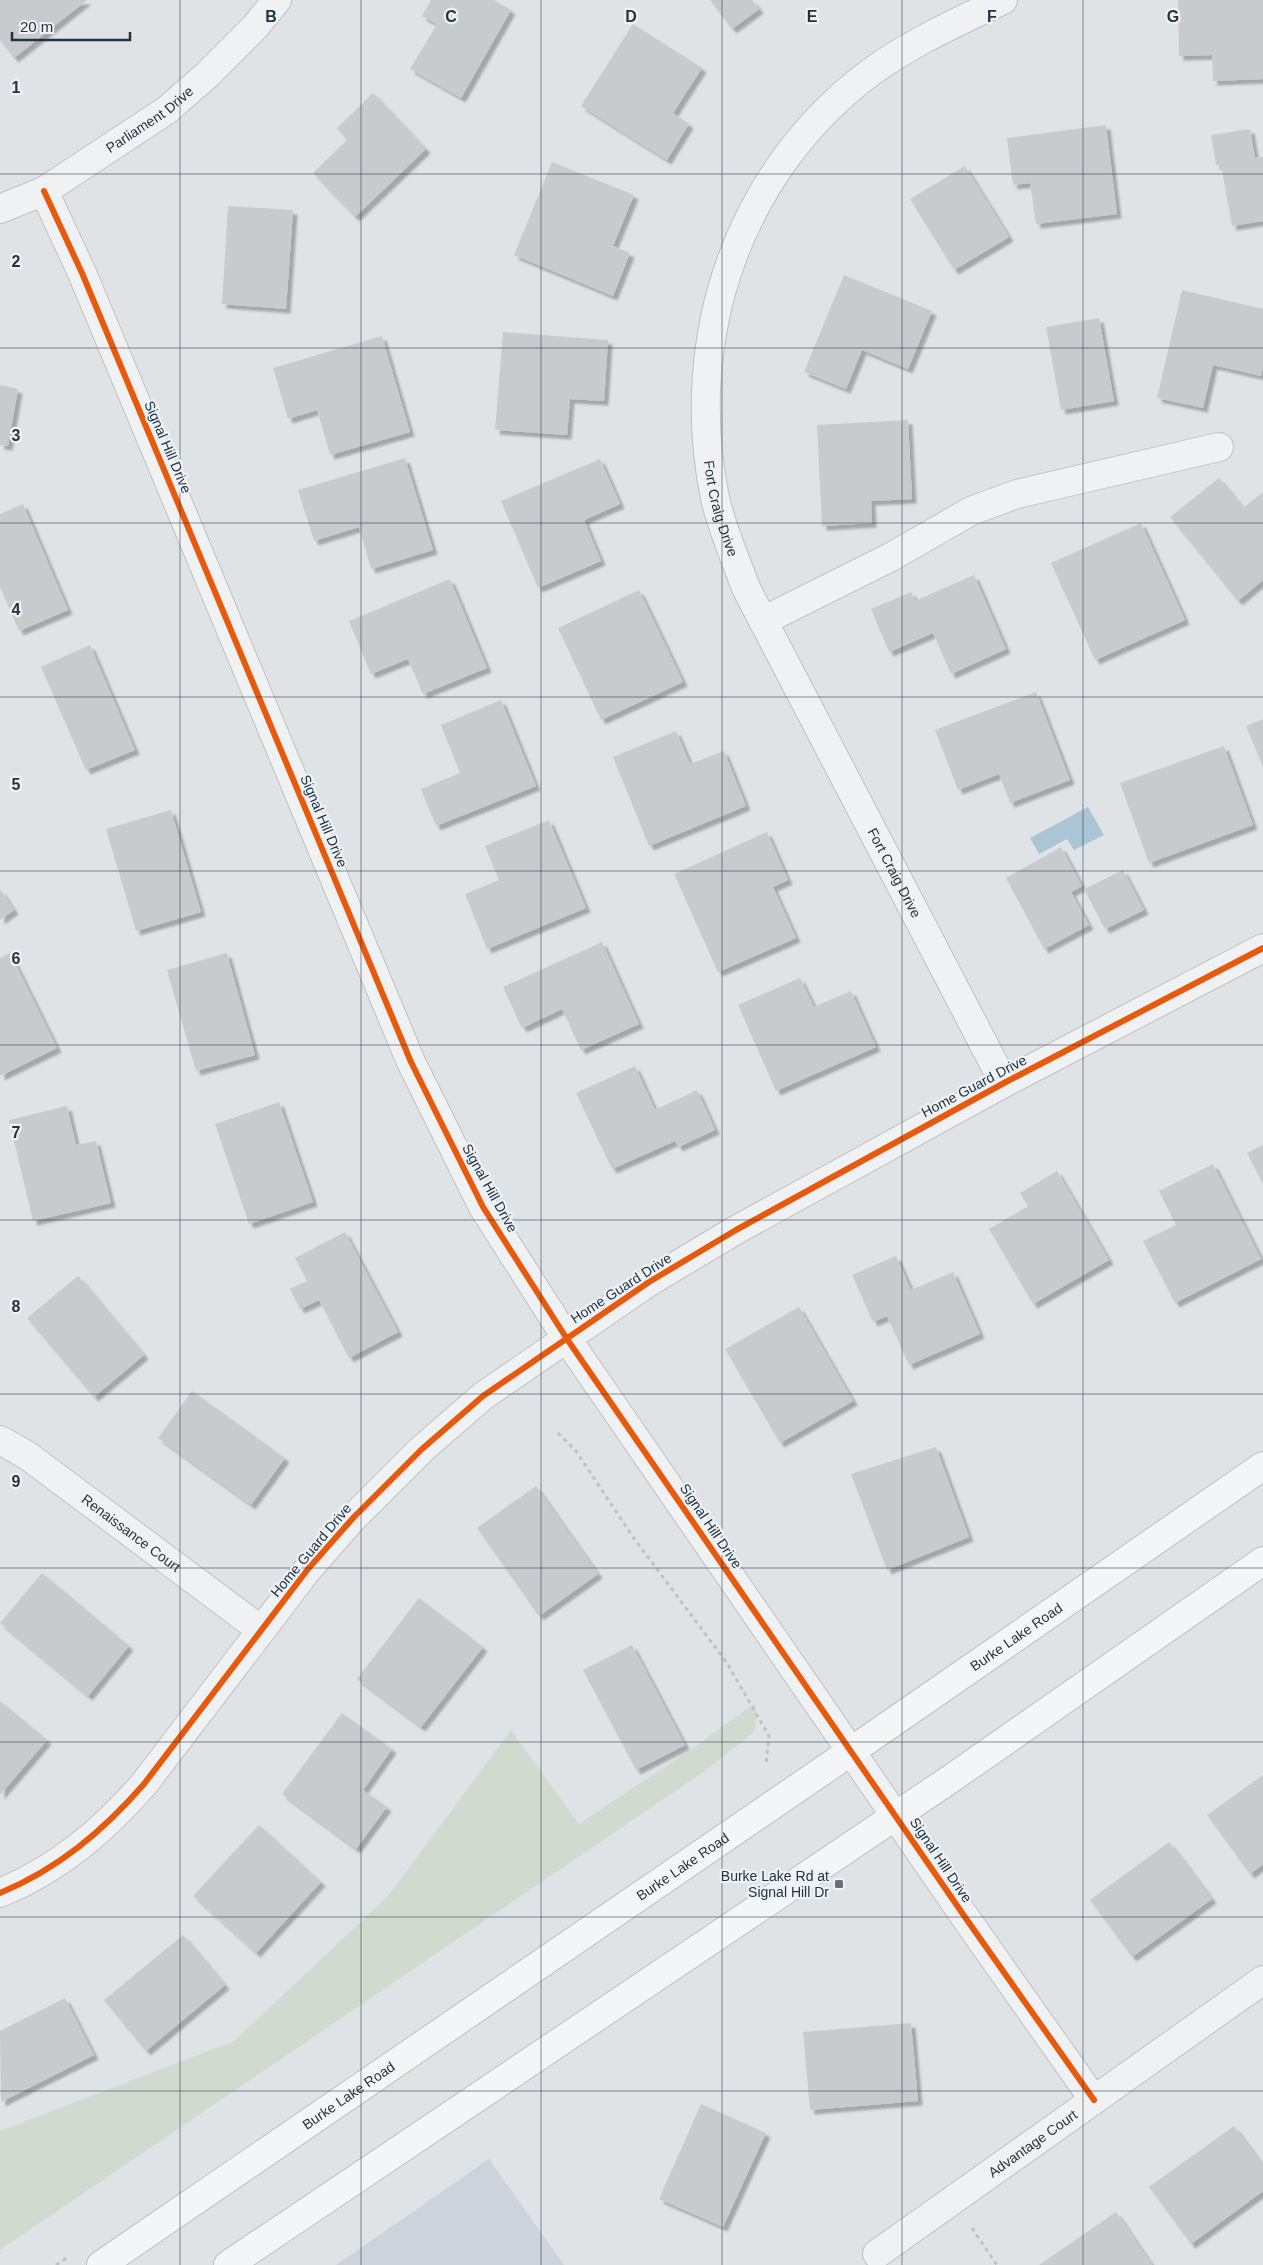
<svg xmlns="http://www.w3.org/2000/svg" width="1263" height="2265" viewBox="0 0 1263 2265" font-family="Helvetica,sans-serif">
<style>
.built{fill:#cdd3da}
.green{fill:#d2dacf}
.water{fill:#aac5d4}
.building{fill:#c8cbce;filter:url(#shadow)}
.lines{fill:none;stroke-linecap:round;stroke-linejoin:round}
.minor-casing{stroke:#bec1c4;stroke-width:30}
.primary-casing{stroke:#bcc0c4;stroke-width:30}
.path{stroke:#bfc3c5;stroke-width:3;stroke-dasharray:4 4;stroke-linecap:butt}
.minor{stroke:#eff1f2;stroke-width:28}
.primary{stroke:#f4f5f6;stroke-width:28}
.cycleway-casing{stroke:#ecf2f6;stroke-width:9}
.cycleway{stroke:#e8590c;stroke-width:6}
.grid{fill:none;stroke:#253341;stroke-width:1;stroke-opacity:0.55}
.poi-dot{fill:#66717b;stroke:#ecf2f6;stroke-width:2}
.labels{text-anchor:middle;stroke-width:4.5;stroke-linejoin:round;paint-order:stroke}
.street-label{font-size:14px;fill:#253341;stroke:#ecf2f6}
.poi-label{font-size:14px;fill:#253341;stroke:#ecf2f6;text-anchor:end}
.grid-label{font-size:16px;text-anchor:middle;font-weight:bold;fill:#253341;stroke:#ecf2f6;stroke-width:4.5;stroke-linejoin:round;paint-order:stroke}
</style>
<defs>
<filter id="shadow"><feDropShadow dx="4.5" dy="4.5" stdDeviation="1" flood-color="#0004"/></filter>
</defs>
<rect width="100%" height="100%" fill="#e0e3e6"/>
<path class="built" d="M489,2159L564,2265H336Z"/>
<path class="green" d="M755,1703L757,1717L754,1732L702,1773L0,2250V2131L234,2041L388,1896L511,1730L579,1824L693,1748Z"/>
<path class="water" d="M1088,807L1104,835L1074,850L1067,839L1039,854L1030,838Z"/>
<path class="building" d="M0,0H87L14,58L0,40Z
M431,0H494L511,10L461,98L410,69L437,24L422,16Z
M710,0H752L759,9L732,29Z
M1178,0H1263V79L1213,81L1212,55L1179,56Z
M633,24L702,68L673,113L689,124L667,160L581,106Z
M373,93L426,149L355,217L313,173L347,140L337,128Z
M1106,125L1117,214L1036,224L1030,183L1013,185L1007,138Z
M1250,129L1255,158L1263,157V221L1232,226L1221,165H1216L1211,135Z
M552,162L634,195L613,246L630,253L613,296L514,255Z
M965,166L1009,237L954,270L910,199Z
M228,206L293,210L286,309L222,304Z
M844,275L932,311L908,369L862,350L846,389L804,372Z
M1182,290L1263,309V366L1261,376L1213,365L1203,408L1157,398Z
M1099,318L1114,401L1061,410L1046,327Z
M503,332L608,340L604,401L570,399L567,435L495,430Z
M382,336L410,432L330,455L317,410L288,419L273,368Z
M0,385L18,389L8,446L0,445Z
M908,420L912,499L871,501L872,523L822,526L817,425Z
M405,458L433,550L371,569L359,527L314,541L298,490Z
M600,459L620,504L584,520L601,561L538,588L501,501Z
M1219,478L1243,508L1263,492V580L1238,601L1170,517Z
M23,504L68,610L19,631L0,587V514Z
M1141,523L1185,620L1095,660L1051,563Z
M974,575L1006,649L951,674L933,633L889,652L871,609L911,592L915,601Z
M450,579L487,668L423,694L408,659L371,674L349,621Z
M639,590L683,682L601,720L558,628Z
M90,645L135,750L86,770L41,667Z
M1036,692L1070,780L1010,803L999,774L958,790L935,730Z
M501,700L536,786L436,826L421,789L460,773L441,725Z
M1263,719V767L1246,726Z
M676,731L690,764L724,751L746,806L649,846L613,757Z
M1224,746L1253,825L1149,863L1120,783Z
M171,810L201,912L136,931L106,829Z
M549,820L586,908L487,949L465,894L499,880L485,846Z
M767,832L788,880L773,887L796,938L718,972L674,874Z
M1061,847L1082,886L1071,892L1089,925L1044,949L1006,878Z
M1123,870L1144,910L1105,929L1084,889Z
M0,889L14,910L0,920Z
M602,942L639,1024L581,1050L562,1009L522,1028L503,987Z
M10,953L57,1048L0,1076V958Z
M227,953L255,1055L196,1071L167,970Z
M800,978L814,1007L851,991L876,1047L776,1091L738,1005Z
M635,1066L655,1110L697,1090L715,1130L678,1147L675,1141L612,1169L576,1093Z
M279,1102L313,1202L249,1224L215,1124Z
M67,1106L76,1145L96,1141L111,1203L33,1221L9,1120Z
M1263,1145V1184L1247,1153Z
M1213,1164L1261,1259L1175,1303L1143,1241L1176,1225L1159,1191Z
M1057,1171L1109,1260L1033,1304L989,1229L1028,1206L1020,1193Z
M345,1232L398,1332L349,1358L319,1300L300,1309L290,1289L307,1281L295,1258Z
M896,1256L911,1290L953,1272L980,1334L909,1365L887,1316L873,1322L852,1275Z
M78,1276L144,1355L94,1397L27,1318Z
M799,1307L853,1401L780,1443L725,1349Z
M192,1391L285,1458L251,1505L158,1438Z
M936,1447L969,1537L887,1570L851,1474Z
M536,1486L598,1574L539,1616L477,1528Z
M42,1573L129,1646L88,1696L0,1623Z
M419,1598L483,1647L421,1727L357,1679Z
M632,1645L685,1745L636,1770L583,1670Z
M0,1701L47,1740L0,1795Z
M342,1713L392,1749L363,1790L387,1807L356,1849L282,1794Z
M1263,1775V1864L1250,1874L1207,1815Z
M259,1825L321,1882L256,1953L193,1896Z
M1169,1842L1212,1899L1132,1957L1090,1900Z
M183,1935L225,1985L146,2051L104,2000Z
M65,1998L94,2055L1,2102L0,2031Z
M911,2023L918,2101L810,2110L803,2032Z
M701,2104L766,2133L723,2227L659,2199Z
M1234,2126L1263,2166V2191L1191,2244L1149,2187Z
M1116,2212L1152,2265H1039Z"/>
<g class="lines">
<defs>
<g id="minor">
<path id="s1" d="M1003,0C958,22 912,42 871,72C738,171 682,338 715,498C722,529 735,558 746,588L1004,1083"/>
<path d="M44,191L82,273L411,1062L483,1207L567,1339L967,1920L1094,2100"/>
<path id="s2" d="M0,209L44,191L167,110L208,74L255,27L277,0"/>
<path d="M763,621L891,557L971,511L1017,494L1219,447"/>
<path id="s3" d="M0,1440L28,1456L261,1630"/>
<path d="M0,1893C58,1869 103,1831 144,1784L308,1569L353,1518L422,1449L483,1396L649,1282L736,1230L1004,1083L1263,948"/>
<path id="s4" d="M877,2254L1263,1980"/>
</g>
<g id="primary">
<path id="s5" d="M101,2265L850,1752L1263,1466"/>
<path d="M228,2265L949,1780L1263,1561"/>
</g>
</defs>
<use href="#minor" class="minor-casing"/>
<use href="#primary" class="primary-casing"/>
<path class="path" d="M558,1433L576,1451L633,1537L727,1663L769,1736L766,1766
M972,2228L997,2265
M56,2265L68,2257"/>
<use href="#minor" class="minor"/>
<use href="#primary" class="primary"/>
<defs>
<path id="cycleway" d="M44,191L82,273L411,1062L483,1207L567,1339L967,1920L1094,2100
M0,1893C58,1869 103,1831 144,1784L308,1569L353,1518L422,1449L483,1396L649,1282L736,1230L1004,1083L1263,948"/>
</defs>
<use href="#cycleway" class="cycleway-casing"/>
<use href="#cycleway" class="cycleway"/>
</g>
<path class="grid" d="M180,0V2265M361,0V2265M541,0V2265M722,0V2265M902,0V2265M1083,0V2265M0,174H1263M0,348H1263M0,523H1263M0,697H1263M0,871H1263M0,1045H1263M0,1220H1263M0,1394H1263M0,1568H1263M0,1742H1263M0,1917H1263M0,2091H1263"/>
<rect class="poi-dot" x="834" y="1879" width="10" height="10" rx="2.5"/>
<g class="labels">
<g class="street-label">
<text dy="5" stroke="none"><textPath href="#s2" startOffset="175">Parliament Drive</textPath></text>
<text transform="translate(168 447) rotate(67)" y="5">Signal Hill Drive</text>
<text dy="5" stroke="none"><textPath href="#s1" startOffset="641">Fort Craig Drive</textPath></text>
<text transform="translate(324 821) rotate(67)" y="5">Signal Hill Drive</text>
<text dy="5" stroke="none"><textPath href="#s1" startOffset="1046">Fort Craig Drive</textPath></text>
<text transform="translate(974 1086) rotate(-28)" y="5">Home Guard Drive</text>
<text transform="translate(490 1188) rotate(61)" y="5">Signal Hill Drive</text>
<text transform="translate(621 1288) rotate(-33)" y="5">Home Guard Drive</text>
<text transform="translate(711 1526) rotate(56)" y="5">Signal Hill Drive</text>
<text dy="5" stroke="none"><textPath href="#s3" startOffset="161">Renaissance Court</textPath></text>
<text transform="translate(311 1550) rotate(-50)" y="5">Home Guard Drive</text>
<text dy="5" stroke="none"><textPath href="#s5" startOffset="1110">Burke Lake Road</textPath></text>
<text transform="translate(941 1860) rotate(56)" y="5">Signal Hill Drive</text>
<text dy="5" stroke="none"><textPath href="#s5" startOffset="705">Burke Lake Road</textPath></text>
<text dy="5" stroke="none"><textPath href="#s5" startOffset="300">Burke Lake Road</textPath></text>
<text dy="5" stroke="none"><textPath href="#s4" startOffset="191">Advantage Court</textPath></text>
</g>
<g class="poi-label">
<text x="829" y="1881">Burke Lake Rd at<tspan x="829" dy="16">Signal Hill Dr</tspan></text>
</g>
</g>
<g class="grid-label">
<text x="271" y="22">B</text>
<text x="451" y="22">C</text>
<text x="631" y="22">D</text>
<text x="812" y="22">E</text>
<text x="992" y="22">F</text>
<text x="1173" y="22">G</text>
<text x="16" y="93">1</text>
<text x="16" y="267">2</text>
<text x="16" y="441">3</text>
<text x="16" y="615">4</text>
<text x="16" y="790">5</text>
<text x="16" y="964">6</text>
<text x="16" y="1138">7</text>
<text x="16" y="1312">8</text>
<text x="16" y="1487">9</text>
</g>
<path d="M12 32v8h118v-8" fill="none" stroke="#253341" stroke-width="2.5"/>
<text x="20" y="32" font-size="15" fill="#253341" stroke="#ecf2f6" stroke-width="4" paint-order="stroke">20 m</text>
</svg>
